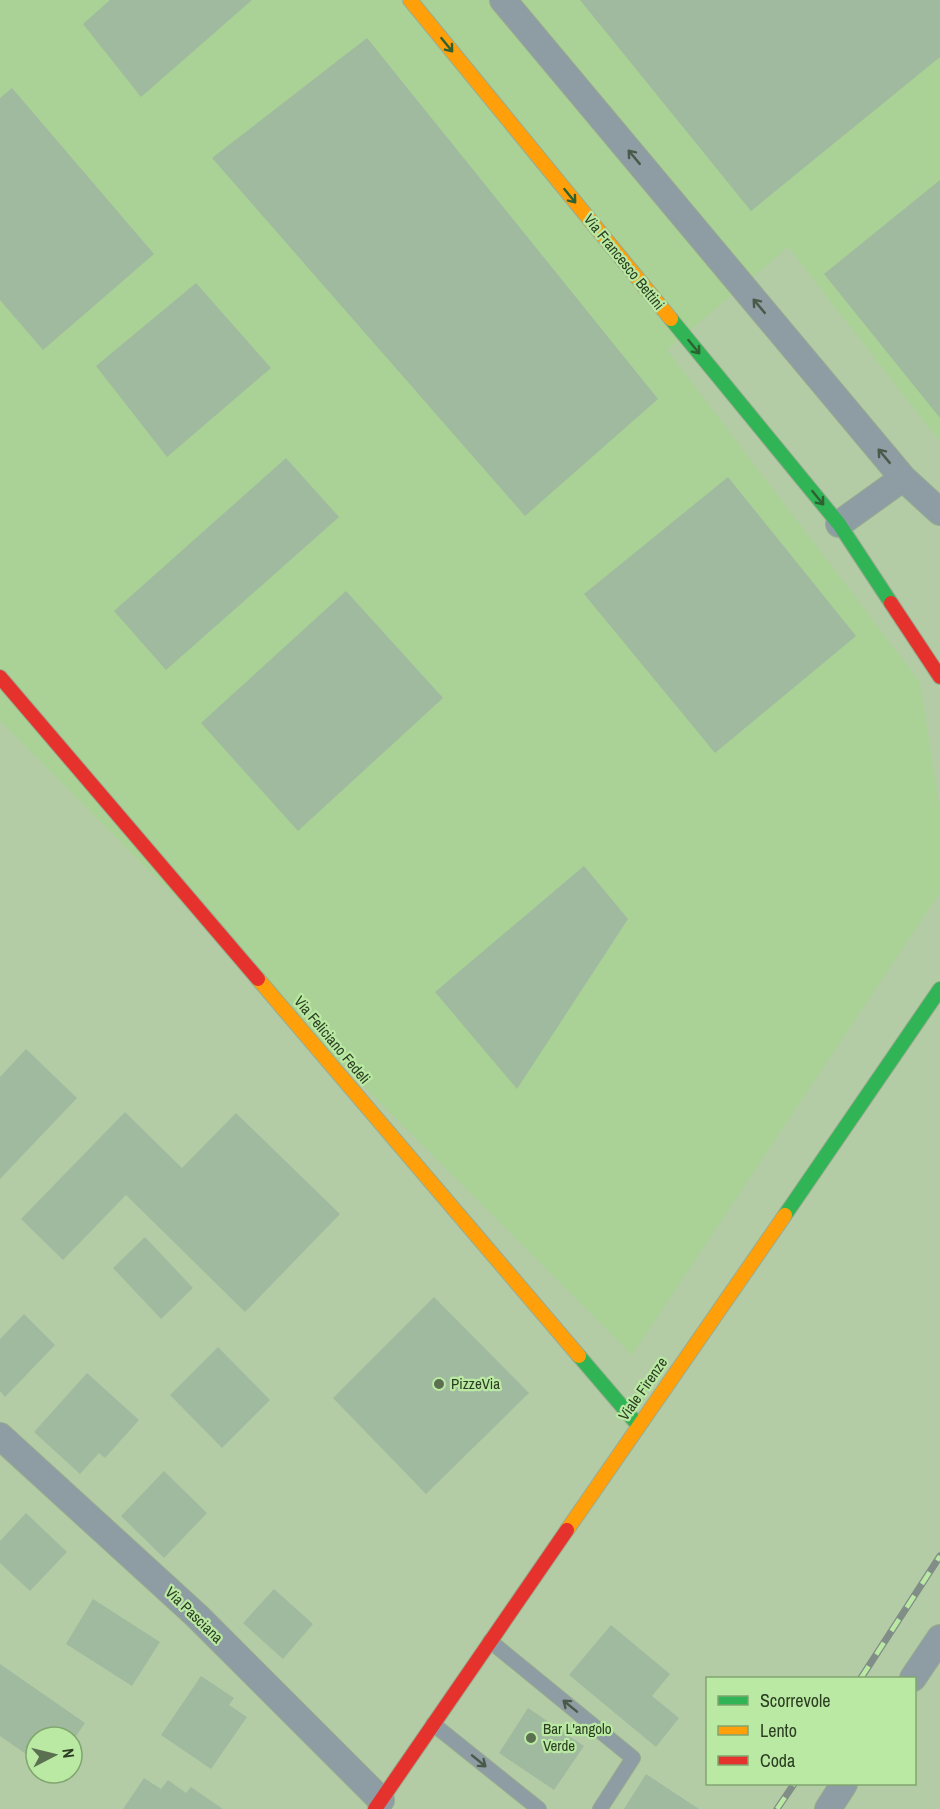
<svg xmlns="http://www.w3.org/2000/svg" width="940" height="1809" viewBox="0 0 940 1809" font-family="'Archivo Narrow',sans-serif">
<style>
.built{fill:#aad196}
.building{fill:#a0ba9f}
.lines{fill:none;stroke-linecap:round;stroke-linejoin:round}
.lane-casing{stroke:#99ac8f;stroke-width:16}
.street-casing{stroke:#99ac8f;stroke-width:28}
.fast-casing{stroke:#99ac8f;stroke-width:16}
.slow-casing{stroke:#99ac8f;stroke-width:16}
.jam-casing{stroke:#99ac8f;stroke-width:16}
.lane{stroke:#8e9ca3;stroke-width:14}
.street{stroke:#8e9ca3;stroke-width:26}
.fast{stroke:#30b455;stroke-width:14}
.slow{stroke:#ff9f0a;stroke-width:14}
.jam{stroke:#e5322d;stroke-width:14}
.rail-casing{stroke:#818e87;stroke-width:7}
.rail{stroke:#bae9a3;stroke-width:4.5;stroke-dasharray:14;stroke-linecap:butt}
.oneway{stroke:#2d6131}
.oneway2{stroke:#495a49}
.poi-dot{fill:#5b7050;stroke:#bae9a3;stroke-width:2}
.labels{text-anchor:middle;stroke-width:4.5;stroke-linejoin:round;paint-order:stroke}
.street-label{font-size:15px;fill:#2c3e22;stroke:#bae9a3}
.poi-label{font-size:15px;fill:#2c3e22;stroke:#bae9a3;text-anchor:start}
</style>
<rect width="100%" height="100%" fill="#b3cca6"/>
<path class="built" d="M0,0H940V442L788,247L667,350L920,682L940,813V892L632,1355L0,721Z"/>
<path class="building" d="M110,0H252L141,97L83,24Z
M580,0H940V57L751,211Z
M367,38L658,399L525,516L212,158Z
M12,88L154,254L43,350L0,300V98Z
M940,180V418L824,274Z
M196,283L271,368L167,457L96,366Z
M286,458L339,517L166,670L114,611Z
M728,477L856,636L715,753L584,594Z
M346,591L443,698L298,831L201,723Z
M584,866L628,919L517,1089L435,992Z
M26,1049L77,1098L0,1179V1077Z
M125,1112L182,1168L236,1113L340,1214L245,1312L126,1195L63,1260L21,1219Z
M145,1237L193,1288L161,1319L113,1268Z
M434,1297L529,1393L426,1494L333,1398Z
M24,1314L55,1345L5,1397L0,1391V1339Z
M218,1347L270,1400L222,1448L170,1395Z
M87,1373L139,1420L105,1458L99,1453L80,1474L34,1432Z
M164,1471L207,1513L164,1558L121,1516Z
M26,1513L67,1552L30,1591L0,1563V1541Z
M274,1589L313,1624L283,1659L243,1623Z
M93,1599L160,1642L132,1686L66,1644Z
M611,1625L670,1674L652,1696L679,1718L656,1747L569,1675Z
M0,1664L85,1723L72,1742V1737H36V1761L0,1736Z
M201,1676L234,1698L229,1705L247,1717L211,1769L161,1735Z
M528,1708L584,1746L554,1790L499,1753Z
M646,1774L699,1809H624Z
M144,1778L161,1789L168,1780L186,1793L191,1787L223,1809H123Z"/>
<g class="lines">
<defs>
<path id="lane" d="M490,1641L633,1758L600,1809
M433,1724L539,1809"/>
<path id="street" d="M503,0L903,478L940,512
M839,524L903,478
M0,1436L197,1616L381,1800
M913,1678L940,1638
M828,1809L844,1784"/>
<path id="fast" d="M671,319L839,524L891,603
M785,1215L940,989
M579,1356L638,1425"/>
<path id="slow" d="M410,0L671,319
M258,979L579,1356
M567,1530L785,1215"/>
<path id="jam" d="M891,603L940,677
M0,677L258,979
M375,1809L567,1530"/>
</defs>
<use href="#lane" class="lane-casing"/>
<use href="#street" class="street-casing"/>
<use href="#fast" class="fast-casing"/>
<use href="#slow" class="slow-casing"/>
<use href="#jam" class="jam-casing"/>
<use href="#lane" class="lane"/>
<use href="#street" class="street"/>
<use href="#fast" class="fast"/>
<use href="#slow" class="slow"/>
<use href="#jam" class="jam"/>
<defs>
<path id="rail" d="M861,1678L940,1556
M777,1809L794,1784"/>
</defs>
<use href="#rail" class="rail-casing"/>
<use href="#rail" class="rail"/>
</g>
<defs><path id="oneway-shaft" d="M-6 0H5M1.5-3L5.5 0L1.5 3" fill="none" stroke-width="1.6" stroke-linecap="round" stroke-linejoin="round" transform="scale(1.5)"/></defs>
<g class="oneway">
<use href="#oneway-shaft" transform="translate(447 45) rotate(51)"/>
<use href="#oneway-shaft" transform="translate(570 196) rotate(51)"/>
<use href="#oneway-shaft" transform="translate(694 347) rotate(51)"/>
<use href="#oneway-shaft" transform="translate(818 498) rotate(51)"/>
</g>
<g class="oneway2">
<use href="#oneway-shaft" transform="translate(634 157) rotate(-130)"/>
<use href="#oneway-shaft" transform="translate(759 306) rotate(-130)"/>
<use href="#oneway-shaft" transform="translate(884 456) rotate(-130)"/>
<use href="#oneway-shaft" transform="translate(570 1706) rotate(-141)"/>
<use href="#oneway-shaft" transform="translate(479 1761) rotate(39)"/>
</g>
<g class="poi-dot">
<circle cx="439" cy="1384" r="6"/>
<circle cx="531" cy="1738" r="6"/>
</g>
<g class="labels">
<g class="street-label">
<text transform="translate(624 262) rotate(51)" y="5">Via Francesco Bettini</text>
<text transform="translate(332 1040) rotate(50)" y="5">Via Feliciano Fedeli</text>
<text transform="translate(643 1389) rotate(-55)" y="5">Viale Firenze</text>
<text transform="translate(194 1615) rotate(44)" y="5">Via Pasciana</text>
</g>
<g class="poi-label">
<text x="451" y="1389">PizzeVia</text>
<text x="543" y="1734">Bar L'angolo<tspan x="543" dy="17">Verde</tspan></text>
</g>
</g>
<rect x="706" y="1677" width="210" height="108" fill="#bae9a3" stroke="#81a56f" stroke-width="1.5"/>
<rect x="718" y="1696" width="30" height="9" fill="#30b455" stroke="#81a56f" stroke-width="1.5"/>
<text x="760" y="1707" font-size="18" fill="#2c3e22">Scorrevole</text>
<rect x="718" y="1726" width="30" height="9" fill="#ff9f0a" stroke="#81a56f" stroke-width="1.5"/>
<text x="760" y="1737" font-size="18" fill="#2c3e22">Lento</text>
<rect x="718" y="1756" width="30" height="9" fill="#e5322d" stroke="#81a56f" stroke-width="1.5"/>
<text x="760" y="1767" font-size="18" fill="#2c3e22">Coda</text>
<g transform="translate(54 1755) rotate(83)"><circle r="28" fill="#bae9a3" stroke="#81a56f" stroke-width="1.5"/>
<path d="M0-4.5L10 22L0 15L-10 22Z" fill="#5b7050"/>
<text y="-9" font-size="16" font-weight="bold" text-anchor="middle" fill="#2c3e22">N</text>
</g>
</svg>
